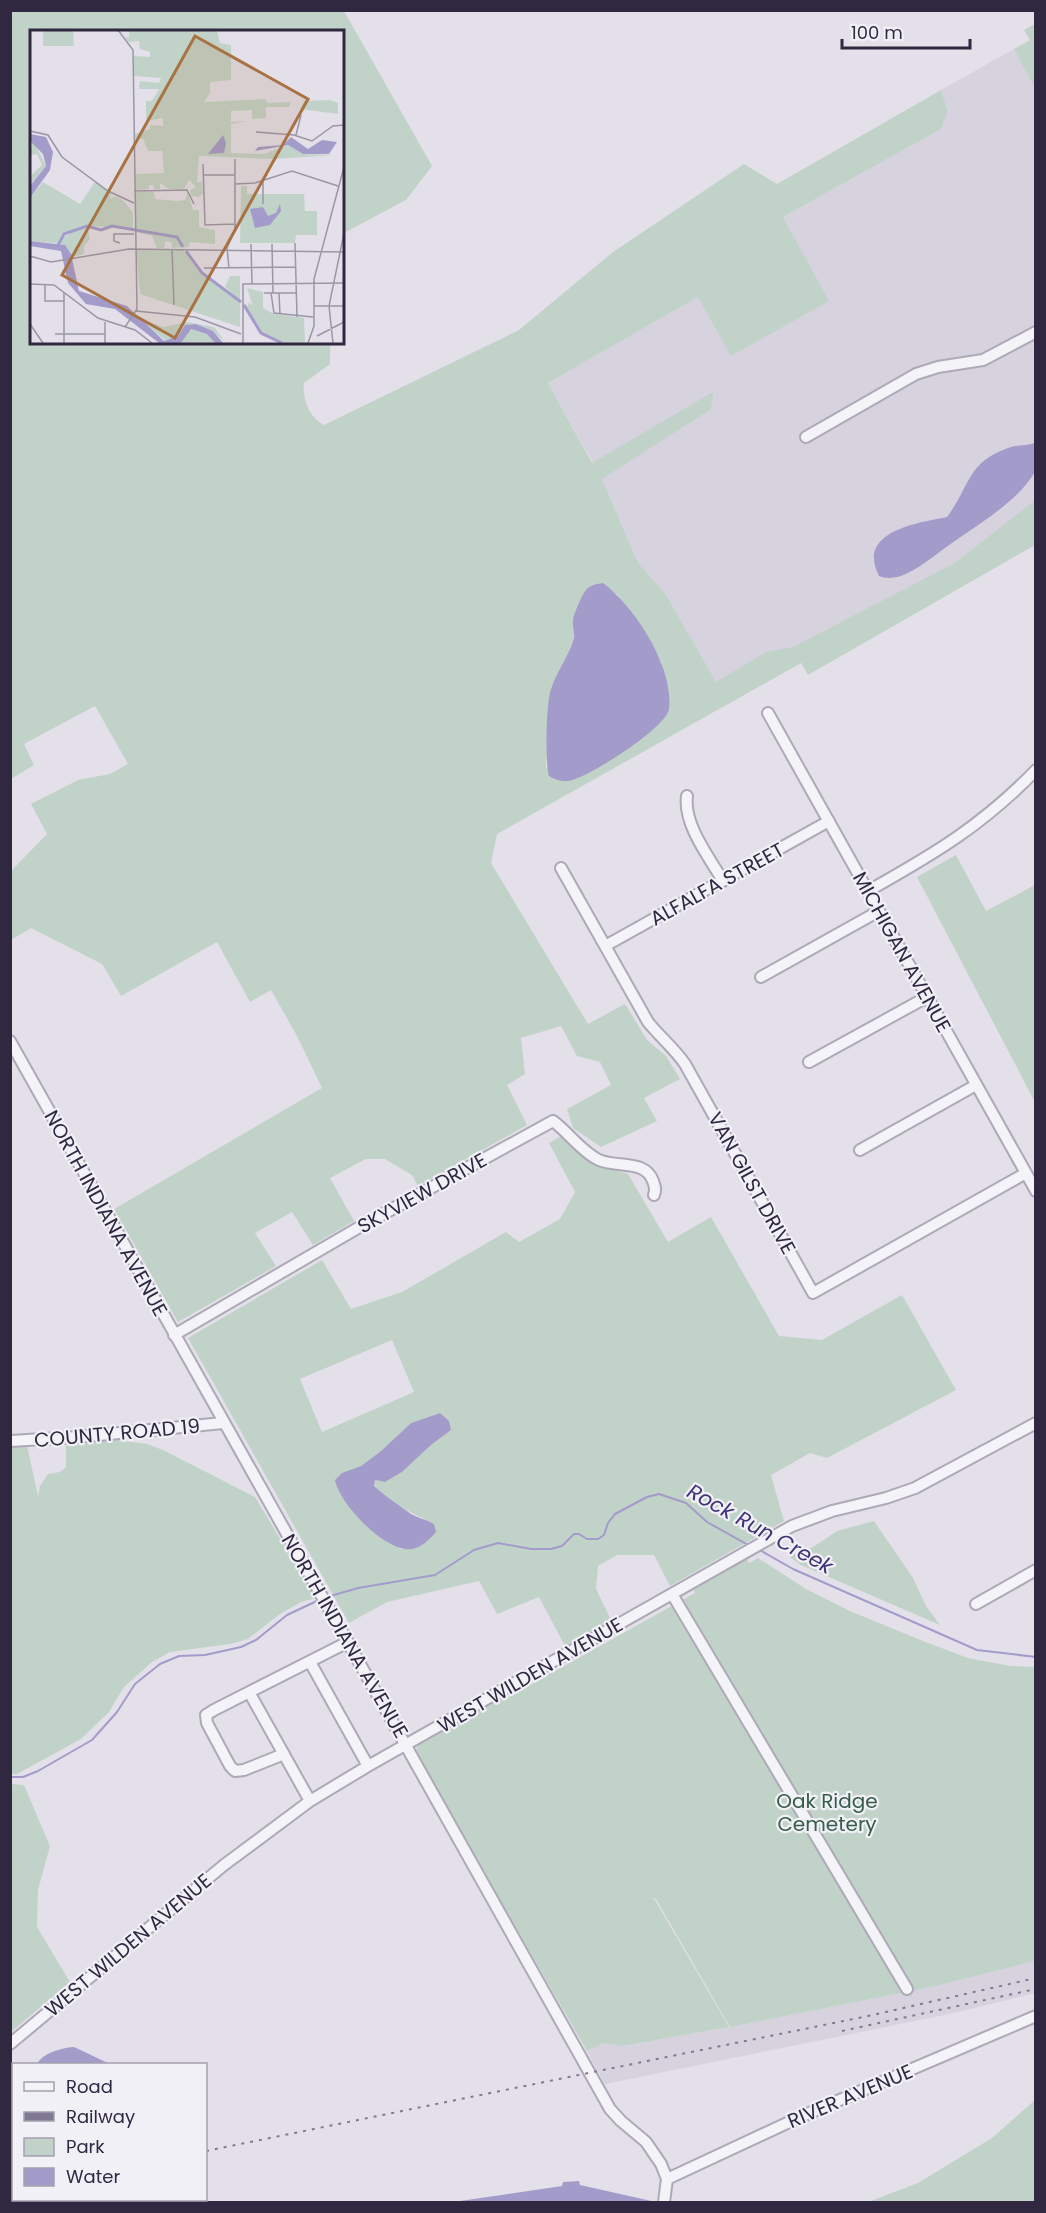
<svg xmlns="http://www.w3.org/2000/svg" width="1046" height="2213" viewBox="0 0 1046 2213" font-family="Poppins,sans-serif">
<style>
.built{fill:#d6d2de}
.green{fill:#c1d3c8;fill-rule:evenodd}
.water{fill:#a39bca}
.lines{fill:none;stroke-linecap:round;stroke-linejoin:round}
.stream{stroke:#a39bca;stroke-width:2}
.minor-casing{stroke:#ada9b7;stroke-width:14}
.minor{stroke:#f4f3f8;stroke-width:10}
.rail{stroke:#807993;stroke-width:2;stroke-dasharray:3 6;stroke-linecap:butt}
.labels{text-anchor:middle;stroke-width:4.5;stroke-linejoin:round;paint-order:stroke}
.street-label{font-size:20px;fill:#302841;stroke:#f1f0f7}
.park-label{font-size:20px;fill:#365d48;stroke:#f1f0f7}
.water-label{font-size:21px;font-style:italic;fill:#403276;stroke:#f1f0f7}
.inset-river{fill:none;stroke:#a39bca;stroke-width:3}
.inset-road{fill:none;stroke:#9b96a6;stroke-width:1.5}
.view{fill:#a87242;fill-opacity:0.15;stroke:#a87242;stroke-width:3}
.inset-edge{fill:none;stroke:#302841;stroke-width:3}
</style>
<rect width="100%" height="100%" fill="#e3e0e9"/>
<path class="built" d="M1014,49L1036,88L1035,530L728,704L665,593L638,563L602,479L548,383L698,297L828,301L783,217L941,129L948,111L941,90Z
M1035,1961V1993L954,2013L605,2084L587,2051L604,2043L623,2046L730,2027L932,1987Z"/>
<path class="green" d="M11,11H344L432,166L406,200L342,234V32H32V342H330V364L304,383C302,399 309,417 324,425L519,330L613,252L744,164L777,184L941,90L948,111L941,129L783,217L829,301L731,356L698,297L548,383L592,463L713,392L711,409L602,479L638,563L665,593L716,682L766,652L793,647L955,563L1035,500V545L808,675L801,663L497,834L491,863L588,1024L625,1004L647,1040L666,1056L680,1079L644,1098L657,1121L601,1147L573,1128L567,1109L611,1085L600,1062L577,1056L561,1026L521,1038L525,1074L507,1085L527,1125L418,1186L412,1175L385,1159H366L330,1178L354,1221L313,1245L292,1212L255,1233L276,1266L178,1322L114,1209L322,1088L297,1036L271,990L250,1002L217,942L121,996L102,964L31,928L11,940L10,872L47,834L31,804L78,780L110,774L128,764L95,706L24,744L34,765L11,779ZM586,590L617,594L642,628L662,663L546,768L551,689L565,662L575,635L573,620Z
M1035,24V88L1014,49L1030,40L1024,30Z
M956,855L986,911L1035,885V1102L917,877Z
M563,1135L592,1163L628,1174L668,1242L711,1217L779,1336L822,1340L902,1295L956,1390L827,1458L810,1453L771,1475L784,1521L670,1586L654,1555H617L598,1566L596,1589L611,1620L565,1646L539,1597L497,1614L479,1581L387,1602L349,1623L188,1338L322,1260L351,1309L402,1292L506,1232L519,1242L560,1219L575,1192L549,1143ZM392,1340L414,1392L322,1432L300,1379ZM440,1413L451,1430L431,1445L402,1472L385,1482L375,1480L374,1486C388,1498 408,1513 425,1519L428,1541L415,1549H400L342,1474L361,1466L381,1451L411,1423Z
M116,1440L147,1444L163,1450L255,1497L316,1598L301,1602L280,1614L248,1639L230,1644L170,1652L152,1662L124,1687L109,1712L81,1739L17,1774H11L10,1441H26L38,1496L40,1486L48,1474L60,1472L66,1467V1446L69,1444Z
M874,1521L913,1578L926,1606L940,1625L801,1565L790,1557L799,1551L813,1547L837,1531Z
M758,1558L806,1589L850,1611L923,1641L968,1658L1010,1666L1035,1667V1961L932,1987L730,2027L656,1899L650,1898L655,1900L729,2027L623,2046L604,2043L587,2051L417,1756L415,1752L418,1745L503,1696L505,1699L695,1593L693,1588L743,1560L747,1559L749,1563Z
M11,1784L24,1785L50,1846L38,1890L37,1927L70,1982L11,2032Z
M1035,2100V2202H868L918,2183L992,2138Z"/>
<path class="water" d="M1035,443V472C1016,503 981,522 952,543C936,554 919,569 901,576C894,578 886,579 879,576C856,531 918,523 947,517C970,487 966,463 1008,448C1016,445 1026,446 1035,443Z
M603,583C635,607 674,667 669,709C666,728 594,773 575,779C566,783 557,781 549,776C545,764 546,702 551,689C557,671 569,656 574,638C575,632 572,626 573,620C573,616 583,592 586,590C590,585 597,584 603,583Z
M440,1413L449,1421L451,1430L431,1445L402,1472L385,1482L375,1480L374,1486C385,1496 399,1505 411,1514C418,1518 427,1520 434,1524L436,1532C430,1539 422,1547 413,1549C387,1554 340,1505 335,1480L342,1473L361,1466L381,1451L411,1423Z
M74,2047L110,2064H37C43,2053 61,2048 74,2047Z
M579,2181L580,2185L656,2202H453L562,2186L563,2182Z"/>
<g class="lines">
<path class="stream" d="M758,1549L793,1569L977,1650L1036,1657
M327,1597L358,1588L435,1575L474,1550L498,1543L531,1549H551L562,1546L574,1534H579L587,1539H598L604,1535L608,1523L615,1514L647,1497L659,1494L686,1503L707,1522L750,1546
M10,1777H23L38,1771L92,1740L117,1712L135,1684L160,1664L179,1656L205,1655L241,1647L256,1640L287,1615L319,1600"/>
<defs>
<path id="minor" d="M806,437L916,374L938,367L983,360L1036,332
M768,713L1036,1191
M687,796C683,824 709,857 723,881
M561,868L648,1022C660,1037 674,1048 685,1064L813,1293L1026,1173
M868,891C934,854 983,825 1036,770
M605,946L829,821
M761,977L879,911
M10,1041L610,2109L621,2121L646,2142L661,2164L667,2179L664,2202
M809,1062L927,997
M860,1150L976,1085
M174,1335L363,1225L553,1121C568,1132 582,1152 599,1160C617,1168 645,1159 653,1181C655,1187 656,1189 654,1195
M10,1441L78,1437L223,1423
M672,1594L907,1989
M976,1604L1036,1570
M310,1662L368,1766
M249,1692L310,1801
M284,1754L244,1770L235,1771L230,1766L207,1723L206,1715L214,1710L348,1642
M10,2044L224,1865L310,1801L368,1766L792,1526L832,1511L886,1498L915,1488L1036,1423
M667,2179L800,2117L1036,2016"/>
</defs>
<use href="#minor" class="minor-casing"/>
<use href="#minor" class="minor"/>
<path class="rail" d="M842,2031L1036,1989
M206,2151L868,2016L1036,1978
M10,2197L14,2196"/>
</g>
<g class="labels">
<g class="street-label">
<text transform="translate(717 884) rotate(-29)" y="7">ALFALFA STREET</text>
<text transform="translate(902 952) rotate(61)" y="7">MICHIGAN AVENUE</text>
<text transform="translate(752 1183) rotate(61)" y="7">VAN GILST DRIVE</text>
<text transform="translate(422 1193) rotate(-29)" y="7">SKYVIEW DRIVE</text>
<text transform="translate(106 1213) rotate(61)" y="7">NORTH INDIANA AVENUE</text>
<text transform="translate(117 1433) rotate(-5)" y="7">COUNTY ROAD 19</text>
<text transform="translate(345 1636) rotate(60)" y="7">NORTH INDIANA AVENUE</text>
<text transform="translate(530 1675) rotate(-30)" y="7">WEST WILDEN AVENUE</text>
<text transform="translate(128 1945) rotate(-40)" y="7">WEST WILDEN AVENUE</text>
<text transform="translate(850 2096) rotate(-23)" y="7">RIVER AVENUE</text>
</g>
<g class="park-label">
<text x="827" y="1808">Oak Ridge<tspan x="827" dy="23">Cemetery</tspan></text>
</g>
<g class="water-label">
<text transform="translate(760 1529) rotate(29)" y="7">Rock Run Creek</text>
</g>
</g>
<g transform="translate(30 30)">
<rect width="314" height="314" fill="#e3e0e9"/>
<path d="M13,0H43L44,16H13ZM88,0H187L190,13L201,15V50L180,52V63L174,72L235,69L238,73L261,72L259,77H236V88L222,89V80L201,81V92L218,91L201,94V123L234,124L258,115L273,124L303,125L245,129L169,126L167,152H172L174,163L169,167L161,166L160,160L166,157L159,150L154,159H139L130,153V159H124L123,155H119V159L105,160V144L134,143L132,121H118L113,109L104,108V104L120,99V95L133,96V88L117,91L116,88V71H122L129,59H109L110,51L129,53L131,48L104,46V26L120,27V22L110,19L109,11L99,12L95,8L99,7V1ZM299,70L308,73V84L271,79L274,71ZM3,110L16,136L0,155V146L12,135L7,124L0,125ZM13,152L50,174L65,152L81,163L80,169L85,166L94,171L103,183V198L57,196L60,209L54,216V224L41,227L36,217L29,213L30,209L55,196L32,204L27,213L0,211V168ZM211,156H217V164H274L275,181H287V205H266L265,213H210ZM105,162H124L125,169L147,171L155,170L158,162L163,180H169V197L185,200V214L160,212L158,217L142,218V213L136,211L134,218H127L122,206L105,202ZM106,220H153L170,243L210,272V297L110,264ZM200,246H210V270L195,257ZM217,258L233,262V278L244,284L274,288L275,313H254L233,303L213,271L218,277V273L222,274ZM109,289L133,297L157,292L184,297L196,313L183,301L166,294L155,295L148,306L136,311ZM160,299L177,304L185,313H151Z" fill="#c1d3c8"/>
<path d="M0,104L16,107L23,122L20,140L0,168V156L16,136L13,124L0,111ZM193,105L196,113L194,123L178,124ZM261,107L278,119L292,110L307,112L299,124H273L258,115L225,121L228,117L253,115ZM250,174L251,181L240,195L225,198L220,179L233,177L238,186L246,183ZM0,211L35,215L41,224L49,261L97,276L134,311L148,306L155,295L166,294L183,301L193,313H185L177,304L161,299L151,313H129L85,279L56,274L38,253L31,221L0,216Z" fill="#a39bca"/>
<path class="inset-river" d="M28,215L34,204L57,196L71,200L82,196L147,207L153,217M156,221L172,243L211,272M214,275L231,303L252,313"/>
<path class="inset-road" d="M88,0L103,20L107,279L95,297M0,101L18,105L32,127L78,161L104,173M226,102L264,105L282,111L303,96L314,95M266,105L271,85M173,134L175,195L205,194M174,145H205M233,150V174M205,154L225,153L262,141L308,156M104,161L157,160L164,174M90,213L84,211V204H104M265,213L267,287M221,214L222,253M242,214L243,263M142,219L144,275M0,226L21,232L99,219L314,222M174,238L266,237M199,238L197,218L205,200V129M0,254L24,255L68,288L105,300L122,313M15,254V271H34M34,263V313M234,263H266M241,263L244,283L283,287M249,263L250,285M284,276H314M106,281L165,287L211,304M75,292V313M0,294L13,313M25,304H75M287,306L314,292M213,313V254L314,253M278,313L284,296V249L314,137M303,313L299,276L314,203"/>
<path class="view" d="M165,6L278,69L145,308L32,245Z"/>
<rect width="314" height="314" class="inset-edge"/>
</g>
<rect width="1046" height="2213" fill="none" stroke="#302841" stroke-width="24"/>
<rect x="12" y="2063" width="195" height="138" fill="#f1f0f7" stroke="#a4a0ae" stroke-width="1.5"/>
<rect x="24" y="2082" width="30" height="9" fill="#f4f3f8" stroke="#a4a0ae" stroke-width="1.5"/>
<text x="66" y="2093" font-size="18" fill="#302841">Road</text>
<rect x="24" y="2112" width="30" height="9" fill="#807993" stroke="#a4a0ae" stroke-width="1.5"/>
<text x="66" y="2123" font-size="18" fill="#302841">Railway</text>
<rect x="24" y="2138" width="30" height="18" fill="#c1d3c8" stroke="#a4a0ae" stroke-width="1.5"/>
<text x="66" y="2153" font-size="18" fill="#302841">Park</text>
<rect x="24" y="2168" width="30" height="18" fill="#a39bca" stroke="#a4a0ae" stroke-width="1.5"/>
<text x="66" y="2183" font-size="18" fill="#302841">Water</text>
<path d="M842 39v9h128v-9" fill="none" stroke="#302841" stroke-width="3"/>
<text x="851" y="39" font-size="18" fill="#302841" stroke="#f1f0f7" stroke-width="4.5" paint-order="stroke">100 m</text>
</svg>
